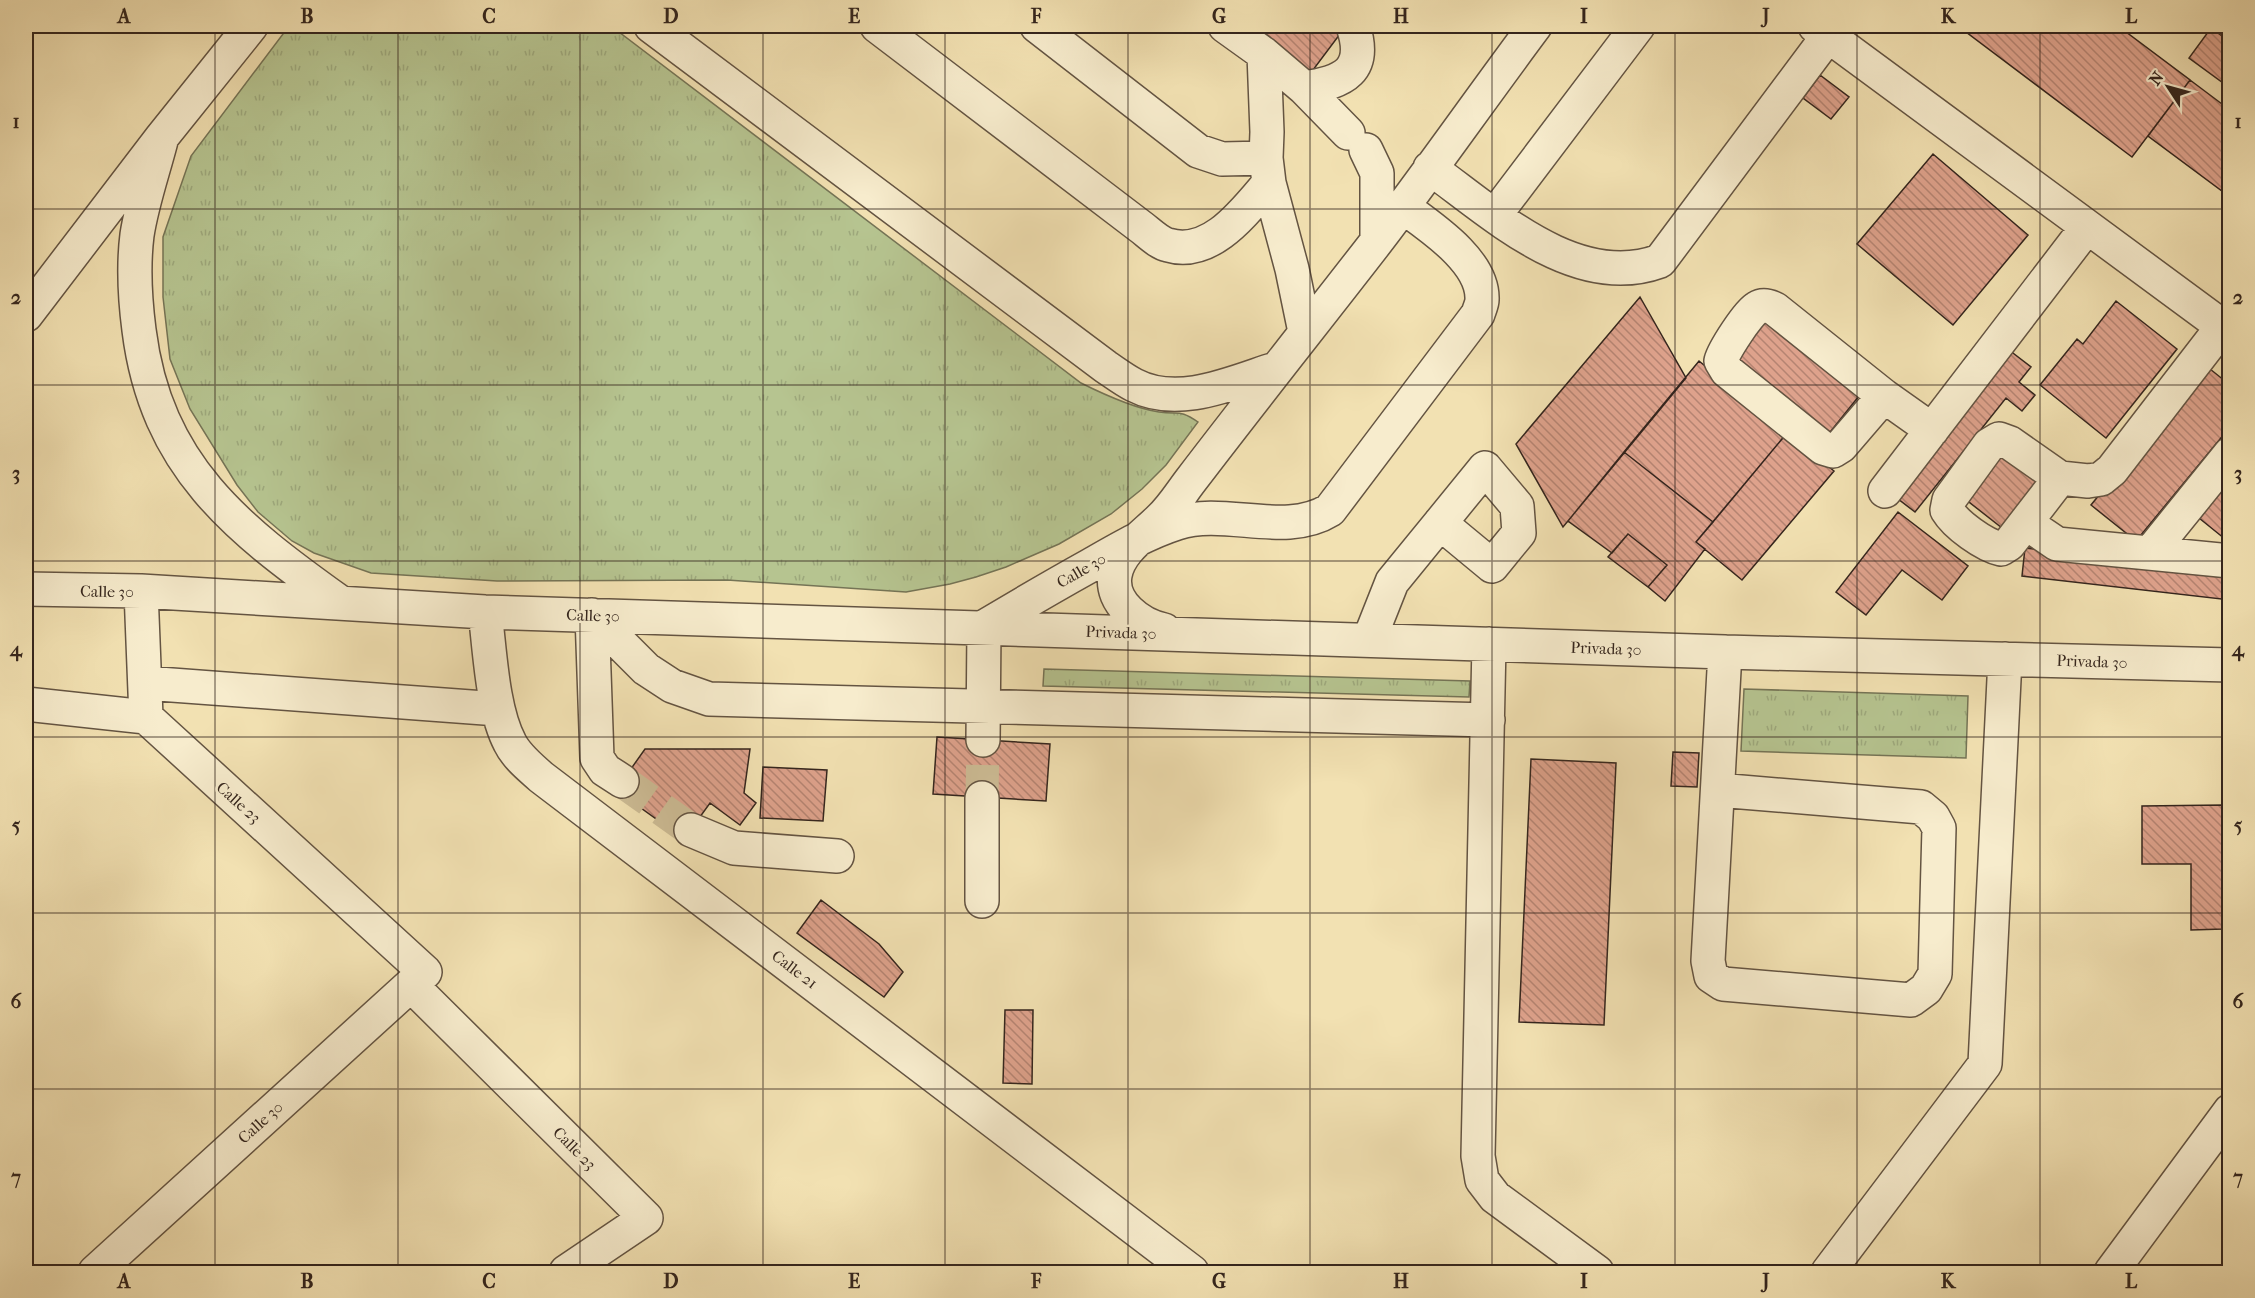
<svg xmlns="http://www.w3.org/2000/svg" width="2255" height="1298" viewBox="0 0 2255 1298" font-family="'IM FELL French Canon',serif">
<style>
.grass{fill:url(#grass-tufts);stroke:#757456;stroke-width:1.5}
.building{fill:url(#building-back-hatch);stroke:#34251d;stroke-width:1.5}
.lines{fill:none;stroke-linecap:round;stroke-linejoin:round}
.minor-tunnel{stroke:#ccbb94;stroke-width:33;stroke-dasharray:33 16;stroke-linecap:butt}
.minor-casing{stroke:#645442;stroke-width:36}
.minor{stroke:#f7eccd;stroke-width:33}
.grid{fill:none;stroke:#34251d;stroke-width:1.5;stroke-opacity:0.55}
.labels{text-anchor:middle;stroke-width:5;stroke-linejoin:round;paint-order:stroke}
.street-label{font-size:16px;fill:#34251d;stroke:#f7eccd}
.neatline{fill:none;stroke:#34251d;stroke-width:2}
.grid-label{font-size:20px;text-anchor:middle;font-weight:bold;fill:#34251d}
</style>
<defs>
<pattern id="grass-tufts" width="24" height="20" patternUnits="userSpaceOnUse" patternTransform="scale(1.5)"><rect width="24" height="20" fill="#b6c490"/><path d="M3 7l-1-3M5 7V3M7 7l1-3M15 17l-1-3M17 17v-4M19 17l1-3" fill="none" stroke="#9da87c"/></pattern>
<pattern id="building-back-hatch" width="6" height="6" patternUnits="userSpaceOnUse" patternTransform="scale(1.5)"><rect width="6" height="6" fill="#dea28c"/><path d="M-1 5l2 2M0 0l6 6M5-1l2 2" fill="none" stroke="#b58472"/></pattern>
</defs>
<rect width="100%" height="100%" fill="#f2e1b2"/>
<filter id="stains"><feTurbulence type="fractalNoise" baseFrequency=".00333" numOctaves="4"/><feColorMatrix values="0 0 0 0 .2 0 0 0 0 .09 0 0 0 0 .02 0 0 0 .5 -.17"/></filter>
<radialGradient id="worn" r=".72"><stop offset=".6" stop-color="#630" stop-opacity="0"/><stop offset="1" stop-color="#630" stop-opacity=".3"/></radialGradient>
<path class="grass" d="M289,26H611L1081,383C1105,395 1133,408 1159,412C1180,415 1179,409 1198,422L1166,465L1142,489L1111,514L1059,544L1006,567L976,577L950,584L906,592L727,580L497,581L371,573L314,553L292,541L258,512L237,485L190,409L170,359L163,297V237L191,156Z
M1044,669L1470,681L1469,697L1043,686Z
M1744,689L1968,696L1966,758L1741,751Z"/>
<path class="building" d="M1245,26H1346L1310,74Z
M1958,26H2118L2190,80L2132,157Z
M2211,28L2230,42V88L2189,58Z
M1820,75L1849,97L1831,119L1803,98Z
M2190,80L2230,110V197L2148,136Z
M1933,154L2028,235L1953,325L1857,244Z
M1640,297L1686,378L1563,527L1516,444Z
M2116,301L2177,349L2106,438L2040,385L2077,339L2083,344Z
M1765,311L1863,391L1827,436L1728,356Z
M2009,350L2031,367L2019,382L2035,395L2022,411L2006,398L1915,512L1893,495Z
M1699,361L1787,433L1713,522L1624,452Z
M2205,365L2230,385V427L2136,541L2091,505Z
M1787,433L1834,471L1742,580L1696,542Z
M1998,445L2041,478L2002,528L1960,495Z
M1624,452L1713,522L1696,542L1705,549L1665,601L1648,587L1667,565L1628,534L1612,553L1568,521Z
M2230,458V543L2189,510Z
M1898,512L1968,566L1942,600L1902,570L1866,615L1836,592Z
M1628,534L1667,565L1648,587L1608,557Z
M2025,548L2230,572V600L2022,576Z
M937,737L1050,744L1046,801L933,794Z
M645,749H750L744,793L756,803L740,825L710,803L684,839L616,790Z
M1673,752L1699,753L1697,787L1671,786Z
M1531,759L1616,763L1604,1025L1519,1022Z
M763,767L827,770L823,821L760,818Z
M2223,805V929L2191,930V864H2142V806Z
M821,900L879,944L903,972L884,997L797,933Z
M1005,1010H1033L1032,1084L1003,1083Z"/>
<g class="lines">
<path class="minor-tunnel" d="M622,781L691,830
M982,798L983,740"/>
<defs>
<path id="minor" d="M651,26L1106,367C1115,373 1124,380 1134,385C1178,408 1232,383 1275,369
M877,26L1141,227C1149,233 1159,243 1168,245C1211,258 1245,211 1269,183
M1037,26L1198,151L1222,159L1266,158
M1225,26L1264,54L1304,88C1344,82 1368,71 1353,26
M1815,26L2230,332
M1264,54L1267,132L1266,158L1269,183L1292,269L1305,332
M1304,88L1348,133
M162,137C154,169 142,202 137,235C133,267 135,299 139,330C156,466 236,528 341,603
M1366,150L1377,173V240
M1430,168C1494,214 1576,292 1660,261L1828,36
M1495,215L1638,26
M26,315L162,137L251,26
M1884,396L1841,446L1833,451L1823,448L1727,371L1721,361C1724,350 1748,313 1757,308C1763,304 1769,306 1775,309L1884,396L1932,430
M2060,478L2009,544L2001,549C1984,545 1956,525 1947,510L1949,500L1989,445L1999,439L2010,443L2060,478L2088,481L2101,479L2112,470L2223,326
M1885,491L2087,227
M2026,523L2057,544L2230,561
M2150,553L2230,454
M26,589L141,591L485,612L1725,652L2230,665
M485,612C490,651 492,709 510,743C517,757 530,767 541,777L1192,1272
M592,615L646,669L672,686L709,699L1488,720
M592,615L597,758L605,770L622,781
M984,627C1019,606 1055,585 1091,565C1119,549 1146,533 1177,523C1225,507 1285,538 1330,510L1478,314C1479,310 1482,304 1482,300C1484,261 1429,226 1402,206
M1164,630C1140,625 1110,603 1115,575C1119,551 1144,535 1160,519C1172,508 1181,493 1191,480C1252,400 1315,321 1377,241C1431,170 1482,97 1535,26
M1369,640L1392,582L1485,468L1517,506L1519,533L1492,566L1440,523
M1489,644L1478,1156L1482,1180L1495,1197L1597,1272
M145,683L498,709
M26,704L146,717
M983,740L984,627
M1718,790L1921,807L1933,817L1939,828L1935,974L1926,989L1911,1000L1723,984L1711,976L1708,961L1725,652
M982,798V901
M691,830L734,848L837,856
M411,985L646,1218L566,1272
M95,1272L425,972L146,717L141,591
M1828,1272L1985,1064L2005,659
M2111,1272L2230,1111"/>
</defs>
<use href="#minor" class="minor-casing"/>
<use href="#minor" class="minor"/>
</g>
<path class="grid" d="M215,26V1272M398,26V1272M580,26V1272M763,26V1272M945,26V1272M1128,26V1272M1310,26V1272M1492,26V1272M1675,26V1272M1857,26V1272M2040,26V1272M26,209H2230M26,385H2230M26,561H2230M26,737H2230M26,913H2230M26,1089H2230"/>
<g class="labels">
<g class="street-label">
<text transform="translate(1081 570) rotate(-30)" y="6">Calle 30</text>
<text transform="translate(107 591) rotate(1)" y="6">Calle 30</text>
<text transform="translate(593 615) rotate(2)" y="6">Calle 30</text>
<text transform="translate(1121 632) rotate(2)" y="6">Privada 30</text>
<text transform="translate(1606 648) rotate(2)" y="6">Privada 30</text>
<text transform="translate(2092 661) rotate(2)" y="6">Privada 30</text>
<text transform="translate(239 802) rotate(42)" y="6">Calle 23</text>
<text transform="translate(795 969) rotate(37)" y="6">Calle 21</text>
<text transform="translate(260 1122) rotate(-42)" y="6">Calle 30</text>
<text transform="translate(575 1148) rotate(45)" y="6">Calle 23</text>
</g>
</g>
<rect width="2255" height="1298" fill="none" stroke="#f2e1b2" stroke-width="66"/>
<g transform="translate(2168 87) rotate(306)" stroke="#f7eccd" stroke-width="4.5" paint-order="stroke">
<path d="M0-4.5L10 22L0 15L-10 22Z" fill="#34251d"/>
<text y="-9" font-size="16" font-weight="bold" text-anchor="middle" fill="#34251d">N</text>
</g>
<rect x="33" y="33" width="2189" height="1232" class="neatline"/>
<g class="grid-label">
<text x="124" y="23">A</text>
<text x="307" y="23">B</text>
<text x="489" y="23">C</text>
<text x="671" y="23">D</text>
<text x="854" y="23">E</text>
<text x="1036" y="23">F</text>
<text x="1219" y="23">G</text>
<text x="1401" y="23">H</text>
<text x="1584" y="23">I</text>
<text x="1766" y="23">J</text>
<text x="1948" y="23">K</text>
<text x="2131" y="23">L</text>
<text x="16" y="128">1</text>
<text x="2238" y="128">1</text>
<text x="16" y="304">2</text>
<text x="2238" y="304">2</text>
<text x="16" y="480">3</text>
<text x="2238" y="480">3</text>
<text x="16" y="656">4</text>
<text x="2238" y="656">4</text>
<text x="16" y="832">5</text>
<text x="2238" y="832">5</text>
<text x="16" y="1008">6</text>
<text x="2238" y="1008">6</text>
<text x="16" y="1184">7</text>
<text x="2238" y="1184">7</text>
<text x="124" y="1288">A</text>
<text x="307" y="1288">B</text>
<text x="489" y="1288">C</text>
<text x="671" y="1288">D</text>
<text x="854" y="1288">E</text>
<text x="1036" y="1288">F</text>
<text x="1219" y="1288">G</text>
<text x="1401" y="1288">H</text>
<text x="1584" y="1288">I</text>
<text x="1766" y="1288">J</text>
<text x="1948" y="1288">K</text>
<text x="2131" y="1288">L</text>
</g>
<rect width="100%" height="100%" filter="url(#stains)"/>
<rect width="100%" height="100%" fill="url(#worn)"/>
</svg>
